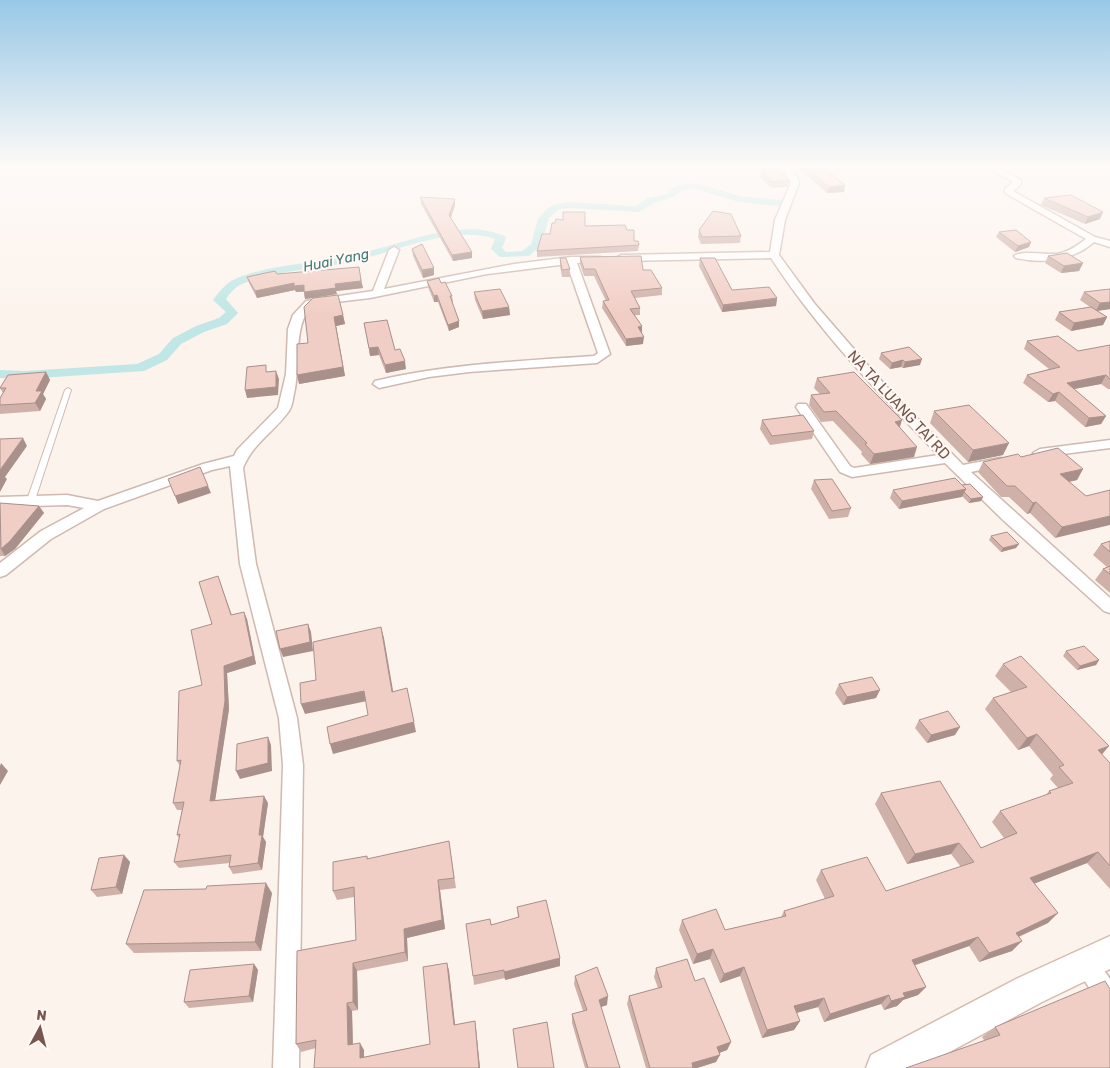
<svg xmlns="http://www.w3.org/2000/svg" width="1110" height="1068" viewBox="0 0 1110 1068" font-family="Rubik,sans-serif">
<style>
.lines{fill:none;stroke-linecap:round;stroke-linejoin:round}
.canal{fill:#c0e7e5;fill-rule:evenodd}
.lane-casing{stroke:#cfb9b1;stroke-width:2}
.street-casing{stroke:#cfb9b1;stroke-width:3}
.secondary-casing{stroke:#d5bbb1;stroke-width:3}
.lane{fill:#fff;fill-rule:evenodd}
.street{fill:#fff;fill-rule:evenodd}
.secondary{fill:#fff;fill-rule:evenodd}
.wall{fill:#cfb1a9}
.shaded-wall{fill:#a9908a}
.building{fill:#f1cec5;stroke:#a9908a}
.labels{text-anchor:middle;stroke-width:4.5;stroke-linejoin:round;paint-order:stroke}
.far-water-label{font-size:14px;font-style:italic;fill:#427c7c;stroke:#fff8f3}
.street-label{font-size:15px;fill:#78564f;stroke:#fff8f3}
</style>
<rect width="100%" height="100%" fill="#fcf3ed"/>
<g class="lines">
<path class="canal" d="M695,183L740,196L788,201L793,204L788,207L739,202L695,189L683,190L673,197L654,203L639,212L569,208L559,209L549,218L541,245L529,256L500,257L491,249L495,239C452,224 390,254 347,263C312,270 275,270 242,284C235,287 230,293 226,299L238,313L227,324L204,332L181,344L167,360L144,371L25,379L0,378V370L25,371L137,364L159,354L173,338L196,326L219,318L226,312L213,300C219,292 226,283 235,279C271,264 310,264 348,256C389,248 429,230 471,229C482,229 494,232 505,236L506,238L502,248L506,252L522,251L531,244L538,219L547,209L553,205L569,202L636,206L647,198L667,194L677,185Z"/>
<defs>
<path id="lane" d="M68,388L71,390L35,500L31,502H28L27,500L65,390Z"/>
<path id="street" d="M780,166H788L797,177L799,183L785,220L779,255L814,303L885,385L963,465L1000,458L1005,459L1007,462L1005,465L971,472L1110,598V613L1104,611L1003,520L945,463L852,477L840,472L796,407L798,404H806L850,466L854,468L938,455C879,394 818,330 771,258L621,261L616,258L621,255L770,252L775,220L791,183Z
M985,166H994L1021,180V184L1013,191L1095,237L1110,241V247L1094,242C1072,261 1043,264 1016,258L1014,256C1021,250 1046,255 1057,254C1068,252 1077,246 1086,239L1005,193V189L1013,182Z
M394,247L399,250L384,289L514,264L571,257H601V261L577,263L610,354L597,363L469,372L429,377L379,388L373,384L375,381C447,364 520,361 594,356L598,353L567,264L487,274L370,298L319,304C292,310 300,367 295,389C293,396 293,405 289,411C274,432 253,443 243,468L256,564L297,718L303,765L299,1068H273L283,765L279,718L240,564L230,466L212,470L104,509L51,539L6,575L0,577V563L41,531L84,508L67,505L0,507V497L67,495L98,501L203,464L234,456L237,450L278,408L286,374L288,329L293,315L306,301L373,291L389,250Z
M1110,440V448L1040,457L1033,453L1040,449Z
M1086,952L1094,956L1110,979V1012L1102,1008L1074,964L1078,956Z"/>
<path id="secondary" d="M1110,936V969L1042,1002L920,1068H866L871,1055L1018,978Z"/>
</defs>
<use href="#lane" class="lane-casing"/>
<use href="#street" class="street-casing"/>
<use href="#secondary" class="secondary-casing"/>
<use href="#lane" class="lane"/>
<use href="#street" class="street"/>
<use href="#secondary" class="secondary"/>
</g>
<path class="wall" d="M796,166H821L845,185L844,192L827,193Z
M761,170L789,180L787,187L771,188L760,177Z
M420,197L455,205L451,218L472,258L453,261L421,204Z
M1044,198L1100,219L1085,224L1041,205Z
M563,220L585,226L627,230L634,241L639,245L638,251L537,257V251L550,234L555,223Z
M699,230L741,236L740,243L701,244L698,237Z
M999,232L1031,242L1029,247L1015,252L996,237Z
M412,249L434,275L423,278L413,256Z
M1048,256L1083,263L1079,271L1061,273L1045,263Z
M580,257L643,270L662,288V295L635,298L640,308V315H635L642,333L643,344L626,346L602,308L603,301H606L594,276H584L580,264Z
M560,258L570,269V277H562L560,266Z
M700,258L732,290L777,298L776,306L722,312L699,266Z
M359,267L363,288L336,291L337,294L314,298L343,315L345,324L336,326L345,376L299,384L308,343L313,298L305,299L304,292H296L295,290L257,298L249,283L247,277Z
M427,281L441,283L452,296L453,302H452L459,327L449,331L438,302H434L428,287Z
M1110,289V309L1097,311L1107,317L1103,325L1071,331L1055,320L1059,312L1090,307L1080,300L1084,292Z
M474,292L509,307L510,315L483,319L475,300Z
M364,323L395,350L406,369L386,373L379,355L370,356Z
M1027,341L1078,351L1110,345V389H1108L1101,384L1074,389L1106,416L1101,424L1085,427L1055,401L1048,402L1023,383L1027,375L1049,369L1024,349Z
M881,353L920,365L903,368L901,367L890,369L879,359Z
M46,372L50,380L43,394L46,399L40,411L0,414V398L3,393L0,388Z
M817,378L900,428L914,457L870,464L861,454L862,452L833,421L821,422L809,405L811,395L820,394L814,388Z
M934,411L1003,455L968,462L930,423Z
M762,420L814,431L812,439L770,445L760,429Z
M1021,457L1083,469L1077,480L1069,482L1086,496L1055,538L1030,513L1027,514L1009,497H1001L978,472L983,462Z
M814,480L851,508L848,517L829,519L811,489Z
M962,485L983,497L981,501L969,503L962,496L899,509L890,498L893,490Z
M0,503L39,506L44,513L15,549L5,556H0Z
M991,536L1016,548L1001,552L989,540Z
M1110,541V593L1095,580L1103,569L1107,567L1093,555L1101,544Z
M218,576L232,615L247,619L256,664L227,673L229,709L215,800L268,803L263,837L266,842L262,870L233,874L229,867L230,863L179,868L174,862L179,838L177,835L182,810H177L173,803L180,766L177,761L202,685Z
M1066,651L1099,660L1096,665L1077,670L1063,656Z
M1003,664L1102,755L1110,763V889L1087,863L1034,883L1048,923L1019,937L1012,951L979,962L969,946L915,965L926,987L918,995L903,1000L897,1006L884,1010L881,1004L824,1022L818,1007L796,1013L800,1021L794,1030L762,1038L740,976L720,983L710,959L693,964L679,930L682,920L725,930L781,917L784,911L825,899L816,880L821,870L886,891L961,867L951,854L907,864L875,804L881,793L981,848L1004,838L992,822L1000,811L1046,795L1049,791L1058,788L1050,779L1053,775L1029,746L1018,750L985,709L993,698L1011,692L995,676Z
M839,684L876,698L843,705L835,693Z
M919,720L955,735L927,743L915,728Z
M449,841L456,888L440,890L445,929L407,938L408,961L357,971L358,1010L352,1011L353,1044L364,1050V1057L430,1044L447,963L449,971L455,1025L475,1021L476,1029L480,1068H314L316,1048L301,1052L296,1044L356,940L354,897L337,900L333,891L367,856L368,859Z
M124,855L130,862L122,894L97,897L91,890Z
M206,889L272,893L261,951L134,953L126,944Z
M517,907L560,958V966L505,980V978L474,985L473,976L491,925L518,918Z
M254,964L258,970L253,1002L189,1008L184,1002Z
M656,968L695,981L731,1042L727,1050L719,1053L716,1062L697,1068H646L627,1004L629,996L658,988L654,977Z
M575,976L607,1005L601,1007L620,1068H585L572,1023V1014L583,1011L574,984Z
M995,1027L1110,1068L984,1040L982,1037Z"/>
<path class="shaded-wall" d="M845,185L844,192L827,193L829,187Z
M455,199V205L449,222V215Z
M1103,212L1100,219L1085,224L1088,217Z
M1031,242L1029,247L1015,252L1018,246Z
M472,252V258L453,261L452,255Z
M1083,263L1079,271L1061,273L1064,266Z
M434,268V275L423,278L422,270Z
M361,281L363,288L336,291L337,294L305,299L304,292L335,284Z
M294,283L304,285L305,291L296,292L295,290L257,298L255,291Z
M437,295L438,302H434V296Z
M777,298L776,306L722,312L723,305Z
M1110,302V309L1096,311L1100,303Z
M509,307L510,315L483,319L482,311Z
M343,315L345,324L336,326L345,376L299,384L297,375L334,317Z
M1107,317L1103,325L1071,331L1074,323Z
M459,321V327L449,331L448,325Z
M642,326V333L638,327Z
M644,337L643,344L626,346V339Z
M378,347L379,355L370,356L369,348Z
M922,359L920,365L903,368L905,362Z
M903,360L901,367L890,369L892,363Z
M405,361L406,369L386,373L385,365Z
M276,371L279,379L278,395L247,398L245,390Z
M46,372L50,380L43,394L46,399L40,411L35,403L36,391Z
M1106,375L1101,384L1063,391L1067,383Z
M1059,392L1055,401L1048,402L1053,394Z
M1106,416L1101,424L1085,427L1089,418Z
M902,420L899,430L895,422Z
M23,438L27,446L5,477L7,479L0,492V470Z
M1009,443L1003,455L968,462L973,450Z
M917,447L914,457L870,464L874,454Z
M1083,469L1077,480L1054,485L1060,474Z
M208,486L211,493L178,504L175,496Z
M966,489L962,497L899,509L902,501Z
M983,497L981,501L969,503L971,499Z
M1036,502L1030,513L1027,514L1033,503Z
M39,506L44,513L15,549L5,556L1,549Z
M1110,516V525L1055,538L1062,527Z
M1019,544L1016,548L1001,552L1003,548Z
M244,612L247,619L256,664L227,673L229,709L214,808L210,801L224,666Z
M308,624L311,632L313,651L283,657L280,649Z
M381,627L384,638L395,702L392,692Z
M1099,660L1096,665L1077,670L1080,666Z
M407,688L416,732L333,754L330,744Z
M880,690L876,698L843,705L847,697Z
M364,691L367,701L305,714L301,704Z
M960,727L955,735L927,743L931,735Z
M1037,734L1029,746L1018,750L1027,738Z
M268,737L271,745L272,771L240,779L236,771Z
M1109,746L1099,758L1098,750Z
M1,763L8,771L0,785V766Z
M264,796L268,803L263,837L266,842L262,870L258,863L259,835Z
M959,843L951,854L907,864L915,854Z
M1098,852L1087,863L1021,889L1030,878Z
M124,855L130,862L122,894L116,887Z
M438,880L440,890L445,929L407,938L408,961L405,952L404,929Z
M266,883L272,893L261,951L255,942Z
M1058,913L1048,923L1006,942L1016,933Z
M978,937L969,946L904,969L912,960Z
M1022,941L1012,951L979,962L989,953Z
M713,949L710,959L693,964L697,954Z
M560,958V966L505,980L504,972Z
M353,963L357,971L358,1010L353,1002Z
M447,963L449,971L456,1033L454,1025Z
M254,964L258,970L253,1002L249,996Z
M744,967L740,976L720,983L724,974Z
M926,987L918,995L903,1000L897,1006L884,1010L891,1001L903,993Z
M889,995L881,1004L824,1022L830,1014Z
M608,996L607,1005L598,1008L599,1000Z
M824,998L818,1007L789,1015L794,1006Z
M347,1003L352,1011L353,1052L348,1045Z
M475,1021L476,1029L480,1068H479Z
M800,1021L794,1030L762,1038L767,1030Z
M731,1042L727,1050L714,1055L717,1047Z
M360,1043L364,1050V1065L360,1058Z
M720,1055L716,1062L697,1068H690L692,1063Z"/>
<path class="building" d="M804,166H821L845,185L829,187Z
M777,169L789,180L772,182L761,170Z
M1071,195L1103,212L1088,217L1044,198Z
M420,197L455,199L449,215L472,252L452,255Z
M713,211L731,214L741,236L702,237L699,230Z
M563,212H585V226L625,225L627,230H634V241H638L639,245L537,251L542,234H550L552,223H555L556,219L563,220Z
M1016,230L1031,242L1018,246L999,232Z
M422,244L434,268L422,270L412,249Z
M1067,253L1083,263L1064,266L1048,256Z
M641,256L643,270H651L662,288L631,291L640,308L630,309L642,326L638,327L644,337L626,339L603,301L609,300L595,269H584L580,257Z
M560,258H566L570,269L562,270Z
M700,258H715L732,290L769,287L777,298L723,305Z
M359,267L361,281L335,284L336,288L304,292V285L294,286V283L255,291L247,277L275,271L277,274Z
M439,278L441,283L445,282L452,296H450L459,321L448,325L437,295L434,296L427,281Z
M500,289L509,307L482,311L474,292Z
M1110,289V302L1100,303L1084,292Z
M338,295L343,315L334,317L343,367L297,375V344L308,343L304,307L313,298Z
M1091,307L1107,317L1074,323L1059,312Z
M387,320L395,350L400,349L405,361L385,365L378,347L369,348L364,323Z
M1058,336L1078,351L1110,345V379L1106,375L1067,383L1106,416L1089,418L1059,392L1053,394L1027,375L1060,367L1027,341Z
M909,347L922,359L905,362L903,360L892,363L881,353Z
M266,365V372L276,371V387L245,390L247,367Z
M46,372L36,391H42L35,403L0,405V398L6,388H0L8,375Z
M854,372L902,420L895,422L917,447L874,454L865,444L867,443L836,411L824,412L811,395L830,393L817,378Z
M969,405L1009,443L973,450L934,411Z
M803,415L814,431L772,436L762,420Z
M23,438L0,470V439Z
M1058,448L1083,469L1060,474L1086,496L1110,490V516L1062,527L1036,502L1033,503L1015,486H1007L983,462L1018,454L1021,457Z
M200,467L208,486L175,496L168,479Z
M955,478L966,489L902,501L893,490Z
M832,479L851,508L832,511L814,480Z
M970,484L983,497L971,499L964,492L966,489L962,485Z
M0,503L39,506L10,541L1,549Z
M1007,532L1019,544L1003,548L991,536Z
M1110,541V552L1101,544Z
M1110,566V574L1103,569Z
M218,576L231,615L244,612L253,656L224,666L225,701L210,801L264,796L259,835H262L258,863L229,867L231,855L174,862L180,834L177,835L184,802L173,803L181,760L177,761L179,691L202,685L191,630L212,624L199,582Z
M308,624L310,642L280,649L276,631Z
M381,627L392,692L407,688L414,722L330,744L327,727L368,715L364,691L301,704L300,683L316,680L313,642Z
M1084,646L1099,660L1080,666L1066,651Z
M1021,656L1109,746L1098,750L1110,763V866L1098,852L1030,878L1058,913L1016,933L1022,941L989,953L978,937L912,960L926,987L903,993L905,997L891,1001L889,995L830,1014L824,998L794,1006L800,1021L767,1030L744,967L724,974L713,949L697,954L682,920L716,909L725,930L786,916L784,911L834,896L821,870L867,857L886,891L974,862L959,843L915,854L881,793L940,781L981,848L1017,833L1000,811L1051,793L1049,791L1073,783L1059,767L1064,765L1037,734L1027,738L993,698L1027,687L1003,664Z
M872,677L880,690L847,697L839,684Z
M948,711L960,727L931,735L919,720Z
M268,737V763L236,771L237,744Z
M449,841L454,878L438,880L442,920L404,929L405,952L353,963V1002L347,1003L348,1045L360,1043V1058L430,1044L423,967L447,963L454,1025L475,1021L479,1068H314L316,1040L296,1044L297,951L356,940L354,887L333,891V862L367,856V859Z
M124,855L116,887L91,890L99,858Z
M266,883L255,942L126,944L144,890L206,889L207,886Z
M546,900L560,958L504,972V970L473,976L466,924L490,919L491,925L519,917L517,907Z
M687,959L695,981L704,978L731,1042L717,1047L720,1055L692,1063L693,1068H650L629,996L662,987L656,968Z
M254,964L249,996L184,1002L190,970Z
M597,967L608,996L599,1000L620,1068H588L572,1014L587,1010L575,976Z
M1105,981L1110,989V1068H906L1000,1035L995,1027Z
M547,1022L554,1068H518L513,1029Z"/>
<linearGradient id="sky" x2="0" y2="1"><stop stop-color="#98c8e7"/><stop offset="0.53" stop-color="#fefaf7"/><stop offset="1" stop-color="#fefaf7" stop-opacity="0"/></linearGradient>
<rect width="1110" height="315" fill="url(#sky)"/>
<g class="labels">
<g class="far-water-label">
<text transform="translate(336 260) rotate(-12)" y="5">Huai Yang</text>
</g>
<g class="street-label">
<text transform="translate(899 405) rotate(47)" y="5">NA TA LUANG TAI RD</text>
</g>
</g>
<g transform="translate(40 1028) rotate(7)" stroke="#fff8f3" stroke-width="4" paint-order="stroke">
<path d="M0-4L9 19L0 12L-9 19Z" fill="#78564f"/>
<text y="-8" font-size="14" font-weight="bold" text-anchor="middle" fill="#78564f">N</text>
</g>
</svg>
